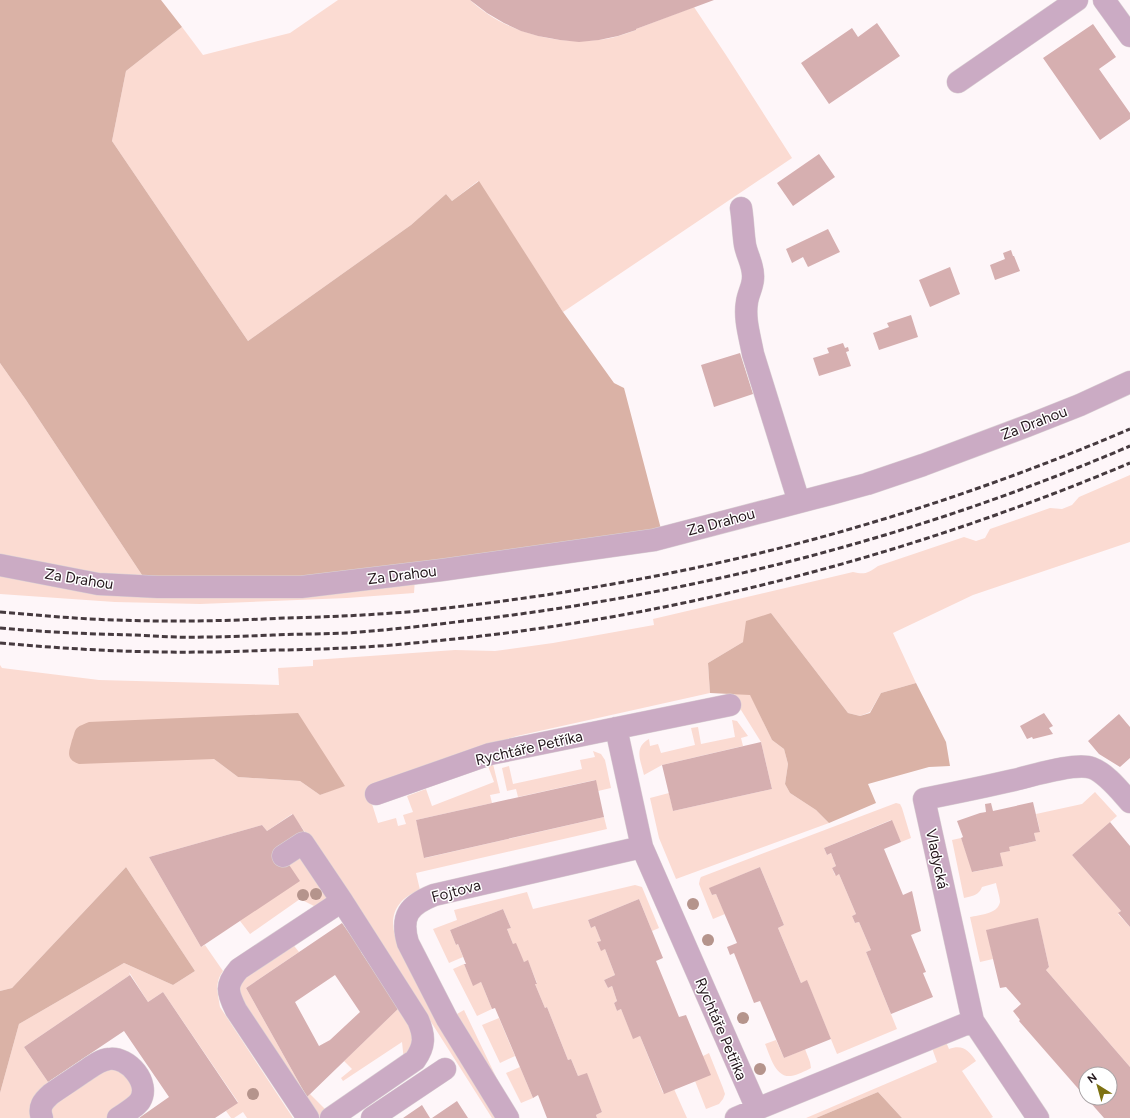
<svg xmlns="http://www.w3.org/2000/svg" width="1130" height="1118" viewBox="0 0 1130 1118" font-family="Figtree,sans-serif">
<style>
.green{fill:#fbdbd2;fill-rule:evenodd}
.forest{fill:#dab2a6}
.building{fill:#d6afb0;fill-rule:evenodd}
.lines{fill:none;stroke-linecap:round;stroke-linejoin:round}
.minor-casing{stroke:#dbd2d5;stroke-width:23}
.minor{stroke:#cbabc4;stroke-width:22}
.rail{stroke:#463a3f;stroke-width:3;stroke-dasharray:6 3;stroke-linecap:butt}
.tree{fill:#b5948c}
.labels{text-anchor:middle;stroke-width:3;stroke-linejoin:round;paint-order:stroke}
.street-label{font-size:15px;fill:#23161b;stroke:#fff}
</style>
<rect width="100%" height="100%" fill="#fef6f9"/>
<path class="green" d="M338,0H470C503,31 553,45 597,40C611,39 623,35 636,30V29L694,7L726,55L792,158L563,312L478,181L452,201L446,194L411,225L248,341L112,141L126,71L182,27L203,55L290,33Z
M0,363L26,400L144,578H99L0,559Z
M1130,475V542L973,595L893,633L916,683L881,693L870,712L860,716L848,713L771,613L743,642L708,663L710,693L517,736L476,749L367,788L378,823L396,818L398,826L406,824L403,815L413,812L407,796L426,789L432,806L494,782L488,766L493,764L500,793L490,795L492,803L416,820L425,858L604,817L607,829L416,873L420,890C393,900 387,921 399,946L496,1118H492L353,899L292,814L267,831L262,825L149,857L201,947L205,945L223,971C214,983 218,994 220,1007L293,1118H247L243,1112L234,1118H231L226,1111L238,1102L163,992L148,1002L129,972L130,975L24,1047L48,1082L39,1097L35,1118H0V1093L19,1024L124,963L173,985L195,971L126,867L12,988L0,991V665L2,668L99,680L279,685L278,668L313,666V660L455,650L495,651L553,643L654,625L653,619L853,572C865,575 868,573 878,566L964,537L976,541L985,538L990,529L1050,508L1062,509L1072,505L1079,497ZM214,759L345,785L320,795L300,781L238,777Z
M0,569L62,583L415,579L414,593L347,598L200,604L115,602L0,594Z
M728,694H750L772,740L784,749L788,764L785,784L790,793L816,810L829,823L676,879L659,838L650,798L669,793L673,811L772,789L761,742L741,710L733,713Z
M732,720L737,721L748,736L741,738L743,746L662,765L644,775C641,761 633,748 649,739L650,746L658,744L661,753L695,745L691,728L698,727L701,744L735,737Z
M593,751L601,754L605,760L611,788L598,791L595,780L518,797L516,789L507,791L502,768L509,766L513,784L582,769L580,760L595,757Z
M1095,792L1117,816L1072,855L1121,911L1118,914L1130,927V1067L1046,970L1049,967L1038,919L987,930L993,959L980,962L970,917C979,915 998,914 1000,902C1000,897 997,889 996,883L982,887C979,895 973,896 964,898L952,840L961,838L973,872L1002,866L1000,853L1009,851V847L1036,841L1034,833L1040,831L1036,814L1082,804Z
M896,803L900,804L902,808L911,838L901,842L891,820L824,848L827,855L831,853L836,866L832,868L835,875L839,874L856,914L852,916L855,923L859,922L871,950L866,952L897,1029L837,1054L807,981L801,983L778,928L784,925L760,867L710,888L712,895L716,894L725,914L713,919L699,884L700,879L701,877Z
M301,858L327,898L318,908L300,899L250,934L240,921L287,862Z
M635,885L642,887L659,928L652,931L639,899L588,920L591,928L595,926L601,941L597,943L601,950L605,949L615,975L604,980L608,988L612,986L617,1001L614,1003L617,1011L621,1009L633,1038L640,1036L663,1093L674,1089L687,1118H597L596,1115L602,1112L587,1074L578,1076L571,1059L568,1060L547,1007L545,1008L535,984L537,983L528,961L524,962L513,944L507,929L511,928L503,909L450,930L456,945L458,944L463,957L449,963L433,929L457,920L454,910L527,892L533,909Z
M291,942L299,952L246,988L307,1097L310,1094L324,1108L325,1110L321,1115L317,1117L243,1009L238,983Z
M464,964L473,985L481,982L492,1009L477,1016L453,969Z
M402,1005L417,1034L404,1061L402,1042L343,1081L341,1078L352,1069L344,1061Z
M464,1010L498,1081L499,1084L457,1014Z
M499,1018L515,1056L500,1063L482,1025Z
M776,1040L784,1058L805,1049L810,1062L811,1068C805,1071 798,1075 791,1076C775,1078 770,1055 765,1044Z
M946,1042L949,1049C963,1044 969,1051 976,1061L962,1071L993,1117L991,1118H902L878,1092L816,1118H806L937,1062L932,1048Z
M709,1053L723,1088L725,1094L723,1099L719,1104L706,1109L695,1081L703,1056Z
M520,1067L533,1098L521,1103L506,1073Z
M106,1068L128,1072L134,1094L108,1118H48V1108Z"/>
<path class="forest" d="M0,0H161L182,27L126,71L112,141L248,341L411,225L446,194L452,201L479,181L563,312L614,383L624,388L661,529L450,560L313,576L144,578L26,400L0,363Z
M771,613L848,713L860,716L870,713L881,693L916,683L946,742L950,766L929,767L868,784L876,803L829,823L816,810L790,793L785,784L788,764L784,749L772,740L750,695L710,693L708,663L743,642L746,621Z
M298,713L345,786L320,795L300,781L238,777L214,759L79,764C65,759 69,752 72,740C74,736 74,731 77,728C80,725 85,724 89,722Z
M126,867L195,971L173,985L124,963L19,1024L0,1093V991L12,988Z
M878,1092L902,1118H816Z"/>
<path class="building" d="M470,0H714L636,29V30L618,36L599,40L579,42L560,40L538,36L521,31L504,23L487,13Z
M877,23L900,56L829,104L801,63L852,28L858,37Z
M1093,24L1116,57L1099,69L1130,113V119L1100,140L1043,58Z
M819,154L835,177L793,206L777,183Z
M828,229L840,252L808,267L803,257L792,263L786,249Z
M1011,250L1013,256H1014L1020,271L995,280L990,265L1005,259L1003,253Z
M950,267L960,294L930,307L919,280Z
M911,315L918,337L879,350L873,333L889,327L887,323Z
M843,343L845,348L848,347L849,351L846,352L851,366L819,376L813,358L829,353L827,348Z
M740,353L753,394L714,407L701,365Z
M1044,713L1053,726L1049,728L1053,734L1033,739L1032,737L1027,739L1020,726Z
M1119,714L1130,727V758L1120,767L1099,754L1088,741Z
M761,742L772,789L673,811L662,765Z
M596,780L604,817L424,858L416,820Z
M1033,802L1040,832L1034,833L1036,841L1009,847L1010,851L1000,853L1003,866L972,872L961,838L963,837L957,821L980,813L986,812L985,804L991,803L993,811Z
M293,814L305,833L279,850L300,881L201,947L149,857L262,825L267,831Z
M892,820L901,842L884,849L903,895L912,891L921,931L911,935L926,972L923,973L933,997L891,1014L866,952L871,950L859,922L855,923L852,916L856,914L839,874L836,876L832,868L836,866L831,853L827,855L824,848Z
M1110,822L1130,846V927L1118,913L1121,911L1072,855Z
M760,867L784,925L778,928L801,983L807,980L831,1039L784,1058L760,1001L754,1003L734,953L730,955L727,947L737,943L716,894L712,895L709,888Z
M639,899L663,958L656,961L679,1017L686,1015L711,1075L664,1094L640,1036L633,1039L621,1009L617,1011L614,1003L617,1001L612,986L608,988L604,980L615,975L605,949L601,951L597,942L601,941L595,926L591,928L588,920Z
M503,909L511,928L507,929L513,944L516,943L524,962L528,960L537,984H535L545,1008L547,1007L568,1060L571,1059L578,1076L587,1073L602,1112L596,1115L597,1118H547L538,1095L533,1098L495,1008L492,1009L481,982L473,986L464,964H466L458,944L456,945L450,930Z
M1038,918L1049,967L1046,970L1130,1067V1118H1104L1089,1101L1090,1100L1088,1098H1110V1074H1086V1095L1083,1092L1082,1093L1019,1021L1020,1020L1013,1011L1021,1004L1006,987L1000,988L986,930Z
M342,923L352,937L356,935L366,949L361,952L399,1008L307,1097L246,988ZM335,975L360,1012L330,1040L319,1046L295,1002Z
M130,975L148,1002L163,992L238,1103L215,1118H139L169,1097L124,1031L48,1082L24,1047Z
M457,1101L468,1118H432Z
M422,1105L430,1118H403Z"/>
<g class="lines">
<defs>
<path id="minor" d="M1104,0L1130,36
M958,82L1077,0
M741,208C743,220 743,232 745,245C747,256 754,266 753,278C753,286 748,294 747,302C744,319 750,337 753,354L799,502
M0,565L98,584L158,587H301L442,570L654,540L830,494L867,484L923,465L1027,426L1080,405L1130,382
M616,728L642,847L757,1109L973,1021
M376,794L490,754L730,705
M283,856L303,843L342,901
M42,1118C38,1107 43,1101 51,1094C61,1087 72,1080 82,1073C90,1068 99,1060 109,1059C128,1056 151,1083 140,1101C135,1108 125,1113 118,1118
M308,1118L236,1010C227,992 225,985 239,969L342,901L418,1020C425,1036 425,1046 415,1060L331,1118
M372,1118L445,1069
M508,1118L447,1019L408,943C400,916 409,905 434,895L642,847
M736,1118L757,1109
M1038,1118L973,1021L924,799C954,793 984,787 1014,780C1032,776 1075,762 1092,768C1106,773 1120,791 1130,802"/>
</defs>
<use href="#minor" class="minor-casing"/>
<use href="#minor" class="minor"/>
<path class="rail" d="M0,612C39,615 77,619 116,620C172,622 228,621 284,618C329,617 373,615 418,611C566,596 714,569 857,527C950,500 1041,467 1130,429
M0,628C44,632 89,634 133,635C157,636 180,638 203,637C226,637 249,636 273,635C298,634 323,634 348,633C387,630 425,626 464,621C693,595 918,537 1130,446
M0,643C67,649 135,653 203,652C226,652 249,651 273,650C298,650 323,649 348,648C387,646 425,642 464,638C693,613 918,552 1130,463"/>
</g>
<g class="tree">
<circle cx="316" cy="894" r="6"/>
<circle cx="303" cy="895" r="6"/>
<circle cx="693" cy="904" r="6"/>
<circle cx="708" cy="940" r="6"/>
<circle cx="743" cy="1018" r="6"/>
<circle cx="760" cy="1069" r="6"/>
<circle cx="253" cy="1094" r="6"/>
</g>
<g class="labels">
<g class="street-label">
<text transform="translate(1034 423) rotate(-21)" y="5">Za Drahou</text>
<text transform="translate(721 522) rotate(-15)" y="5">Za Drahou</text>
<text transform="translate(402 575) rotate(-7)" y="5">Za Drahou</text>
<text transform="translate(79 579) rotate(9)" y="5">Za Drahou</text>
<text transform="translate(529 748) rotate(-13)" y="5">Rychtáře Petříka</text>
<text transform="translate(937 859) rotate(78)" y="5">Vladycká</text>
<text transform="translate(456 891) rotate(-15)" y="5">Fojtova</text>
<text transform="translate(721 1029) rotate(67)" y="5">Rychtáře Petříka</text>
</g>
</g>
<g transform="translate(1098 1086) rotate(323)"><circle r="19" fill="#ffffff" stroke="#a7a2a4"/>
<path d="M0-3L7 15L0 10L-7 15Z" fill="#7e7212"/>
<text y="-6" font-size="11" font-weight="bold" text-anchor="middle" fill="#23161b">N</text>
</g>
</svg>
